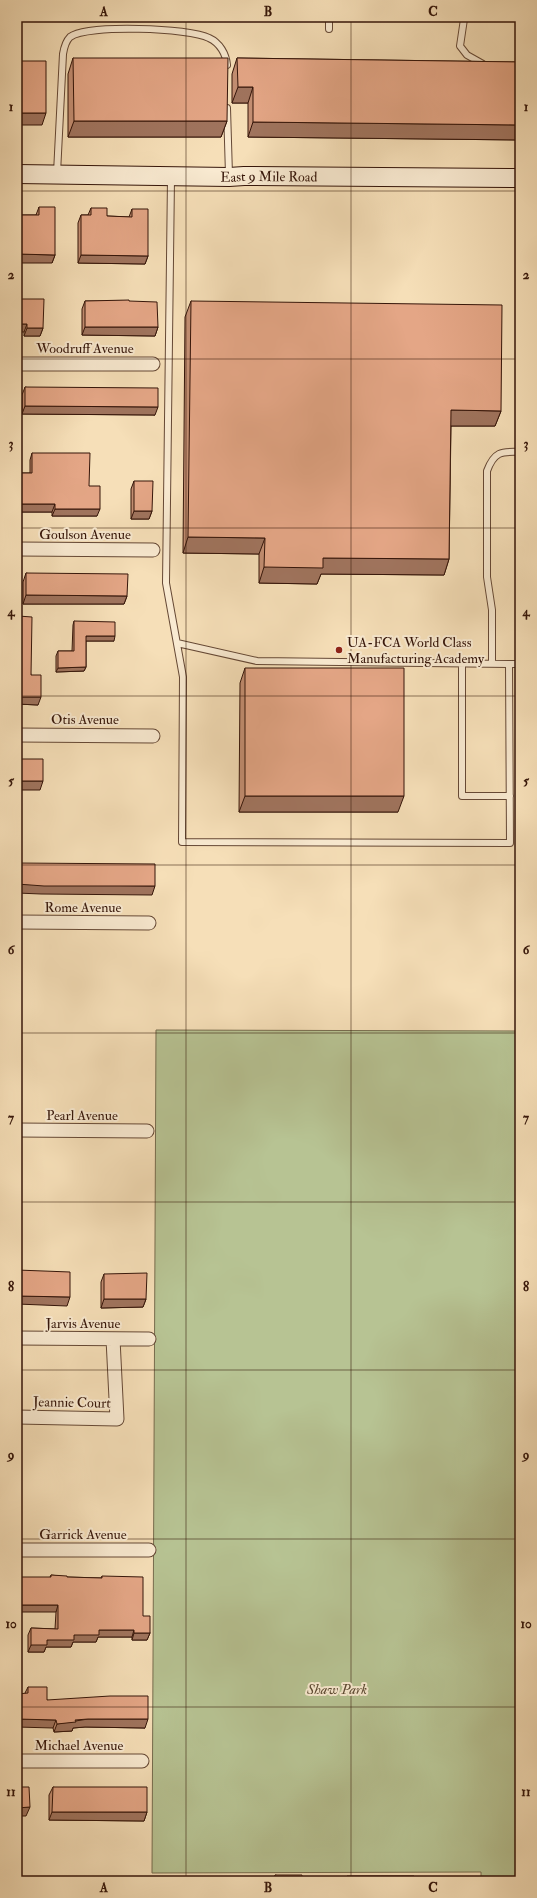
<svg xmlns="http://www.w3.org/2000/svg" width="537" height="1898" viewBox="0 0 537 1898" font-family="'IM FELL Double Pica',serif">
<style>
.green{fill:#b7c393;stroke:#766c4e}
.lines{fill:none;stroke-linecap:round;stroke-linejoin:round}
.lane-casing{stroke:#654835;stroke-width:8}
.street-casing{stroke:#654835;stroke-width:15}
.secondary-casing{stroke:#351509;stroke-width:20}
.lane{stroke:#f9ead1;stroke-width:6}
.street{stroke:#f9ead1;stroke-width:13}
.secondary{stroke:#f9ead1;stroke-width:18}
.wall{fill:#c48f73;stroke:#351509}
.shaded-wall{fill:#a0745e;stroke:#351509}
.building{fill:#e4a686;stroke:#351509}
.grid{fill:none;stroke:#351509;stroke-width:1;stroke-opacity:0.55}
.poi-dot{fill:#8f2418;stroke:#f9ead1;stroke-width:1.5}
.labels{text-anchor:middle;stroke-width:4;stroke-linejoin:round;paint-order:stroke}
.street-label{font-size:14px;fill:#351509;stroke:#f9ead1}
.poi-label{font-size:14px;fill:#351509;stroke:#f9ead1;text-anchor:start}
.park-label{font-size:14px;font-style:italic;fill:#5c4932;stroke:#f9ead1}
.neatline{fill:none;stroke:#351509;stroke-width:1.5}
.grid-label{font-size:13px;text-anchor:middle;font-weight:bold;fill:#351509}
</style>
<rect width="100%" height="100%" fill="#f6dfb8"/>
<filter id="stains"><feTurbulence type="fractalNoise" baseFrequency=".005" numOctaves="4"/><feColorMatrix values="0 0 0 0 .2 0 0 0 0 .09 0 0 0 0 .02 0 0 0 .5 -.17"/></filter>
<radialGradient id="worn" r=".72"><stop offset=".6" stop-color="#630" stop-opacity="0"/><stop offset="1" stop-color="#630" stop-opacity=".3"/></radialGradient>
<path class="green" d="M156,1030L520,1031V1881H481V1872L152,1873Z"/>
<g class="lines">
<defs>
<path id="lane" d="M329,17V29
M469,17L464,19L460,46L467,55L483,64
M481,17L520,18
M227,108L229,175
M57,173L63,54C64,48 66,41 70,37C87,24 190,28 209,38C220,43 226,54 227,65
M171,178L166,583L183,677L182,842L510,843L509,664H520
M177,643L257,661L509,664
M462,663V796H510
M492,663V610L487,577V471C494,452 501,451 520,452
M406,1880L443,1881
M194,1881H281
M294,1881H353"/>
<path id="street" d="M17,364H153
M17,549L153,550
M17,735L153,736
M17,922L149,923
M17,1130L147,1131
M17,1338L149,1339
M17,1417L117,1419L113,1339
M17,1550H149
M17,1761H142"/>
<g id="secondary">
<path id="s1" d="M17,174L229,177L244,176L520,178"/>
</g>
</defs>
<use href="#lane" class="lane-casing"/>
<use href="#street" class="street-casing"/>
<use href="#secondary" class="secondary-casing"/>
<use href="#lane" class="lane"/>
<use href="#street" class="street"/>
<use href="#secondary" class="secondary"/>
</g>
<path class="wall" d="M73,58L227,121L221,137H68V74Z
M237,58L520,62V140L248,137V103H232V74Z
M39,207L55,255L52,263L17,215H36Z
M91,208L107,216L129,217L132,209L148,256L145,264L78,263V223L81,215H88Z
M17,299L43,328L40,336H24V332Z
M85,301H129L158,327L155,336L82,335V309Z
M191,301L501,411L495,426H451L449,559L444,575L321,574L317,584L259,583V554L183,553L185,317Z
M25,387L155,415L22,414V395Z
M32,453L89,486L97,516H52V512H17V476L18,473H30V460Z
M134,481L152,511L149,519H131V489Z
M26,573L127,596L124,604H23V582Z
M18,616L31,675L38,705L17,704V620Z
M74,621L114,641H86V667L84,671L56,672V656L58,651H72L73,625Z
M245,668L398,812H239L240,683Z
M104,1274L146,1299L143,1307L101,1308V1282Z
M51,1575L67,1577L101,1578L102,1576L143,1616L150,1633L147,1640H132V1637H98L96,1642H73L71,1647H46L44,1652H28V1635L31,1628L55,1629L56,1612L50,1577Z
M28,1687L47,1700L145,1728L85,1727L73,1728L72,1731L54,1732L53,1728L25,1693Z
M53,1787L147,1812L144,1821L49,1820V1795Z
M275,1875L302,1881H273Z"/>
<path class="shaded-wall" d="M238,87H253L248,103H232Z
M17,113H46L42,125H17Z
M74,121H227L221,137H68Z
M253,122L520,125V140L248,137Z
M17,254L55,255L52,263H17Z
M81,255L148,256L145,264L78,263Z
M17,324H27L24,332H17Z
M85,327H158L155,336L82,335Z
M27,328H43L40,336H24Z
M25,406L158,407L155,415L22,414Z
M451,410L501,411L495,426H445Z
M17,504H55L52,512H17Z
M55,509H100L97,516H52Z
M134,511H152L149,519H131Z
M188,537L265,538L259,554L183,553Z
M323,558L449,559L444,575L321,574L317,584L259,583L264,567Z
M26,595L127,596L124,604H23Z
M86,636H115L114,641H85Z
M86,667L84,671L56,672L58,668Z
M17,697H41L38,705L17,704Z
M17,781H43L40,790H17Z
M245,796H404L398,812H239Z
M17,884L155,886L152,895L41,894L17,893Z
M17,1296L70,1297L67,1306L17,1304Z
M104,1299H146L143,1307L101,1308Z
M17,1605H58L56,1612H17Z
M99,1630H134L132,1637H98L96,1642H73L71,1647H46L44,1652H28L31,1645L47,1640Z
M134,1633H150L147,1640H132Z
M17,1719L56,1720L53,1728L17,1727Z
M88,1719H148L145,1728L85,1727L73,1728L72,1731L54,1732L57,1724Z
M30,1807L26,1816H17V1808Z
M52,1812H147L144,1821L49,1820Z"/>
<path class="building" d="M73,58H228L227,121H74Z
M237,58L520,62V125L253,122V87H238Z
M17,61H46V113H17Z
M17,207V215H39V207H55V255L17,254Z
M91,208H107V216L132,217V209H148V256L81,255V215H91Z
M17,299H44L43,328H27V324H17Z
M129,300V301L157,302L158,327H85V301Z
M191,301L502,305L501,411L451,410L449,559L323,558V568L264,567L265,538L188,537Z
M25,387L158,388V407L25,406Z
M32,453H90L89,486H100V509H55V504H17V484H18V473H32Z
M134,481H153L152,511H134Z
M26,573L128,574L127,596L26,595Z
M18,616L32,617L31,675H41V697H17V675H18Z
M74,621L115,622V636H86V667L58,668V651H74Z
M245,668H404V796H245Z
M17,759H43V781H17Z
M17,863L155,864V886H44L17,884Z
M17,1270L70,1272V1297L17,1296Z
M147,1273L146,1299H104V1274Z
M51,1575L67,1576V1577L102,1578V1576L143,1577V1616H150V1633H134V1630H99V1635H74V1640H47V1645H31V1628L58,1629V1605H17V1577H51Z
M28,1687H47V1700L110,1696H148V1719H88L75,1720L76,1722L57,1724L56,1720L17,1719V1694L28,1693Z
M17,1787H29L30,1807L17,1808Z
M53,1787H147V1812H52Z
M275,1875H302V1881H275Z
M347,1876H414L415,1881H347Z"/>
<path class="grid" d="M186,17V1881M351,17V1881M17,191H520M17,359H520M17,528H520M17,696H520M17,865H520M17,1033H520M17,1202H520M17,1370H520M17,1539H520M17,1707H520"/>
<circle class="poi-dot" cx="339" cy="650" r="4"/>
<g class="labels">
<g class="street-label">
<text dy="5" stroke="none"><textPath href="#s1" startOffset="252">East 9 Mile Road</textPath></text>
<text x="85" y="353">Woodruff Avenue</text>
<text x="85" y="539">Goulson Avenue</text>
<text x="85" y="724">Otis Avenue</text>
<text x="83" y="912">Rome Avenue</text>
<text x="82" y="1120">Pearl Avenue</text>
<text x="83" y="1328">Jarvis Avenue</text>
<text transform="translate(72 1402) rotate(1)" y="5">Jeannie Court</text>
<text x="83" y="1539">Garrick Avenue</text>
<text x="79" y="1750">Michael Avenue</text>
</g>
<g class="poi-label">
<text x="347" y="647">UA-FCA World Class<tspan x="347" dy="16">Manufacturing Academy</tspan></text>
</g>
<g class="park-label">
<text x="337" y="1694">Shaw Park</text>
</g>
</g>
<rect width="537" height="1898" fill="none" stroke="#f6dfb8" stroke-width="44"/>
<rect x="22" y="22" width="493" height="1854" class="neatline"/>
<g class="grid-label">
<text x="104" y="16">A</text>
<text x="268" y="16">B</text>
<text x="433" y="16">C</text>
<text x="11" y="111">1</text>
<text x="526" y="111">1</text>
<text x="11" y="279">2</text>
<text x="526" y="279">2</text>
<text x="11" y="448">3</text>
<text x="526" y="448">3</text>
<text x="11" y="616">4</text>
<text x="526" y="616">4</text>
<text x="11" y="785">5</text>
<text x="526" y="785">5</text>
<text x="11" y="954">6</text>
<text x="526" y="954">6</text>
<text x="11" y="1122">7</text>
<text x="526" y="1122">7</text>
<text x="11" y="1291">8</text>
<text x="526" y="1291">8</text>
<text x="11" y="1459">9</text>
<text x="526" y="1459">9</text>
<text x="11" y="1628">10</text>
<text x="526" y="1628">10</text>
<text x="11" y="1796">11</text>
<text x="526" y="1796">11</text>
<text x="104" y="1892">A</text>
<text x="268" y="1892">B</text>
<text x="433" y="1892">C</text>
</g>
<rect width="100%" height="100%" filter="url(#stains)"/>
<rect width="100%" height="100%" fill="url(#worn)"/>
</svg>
